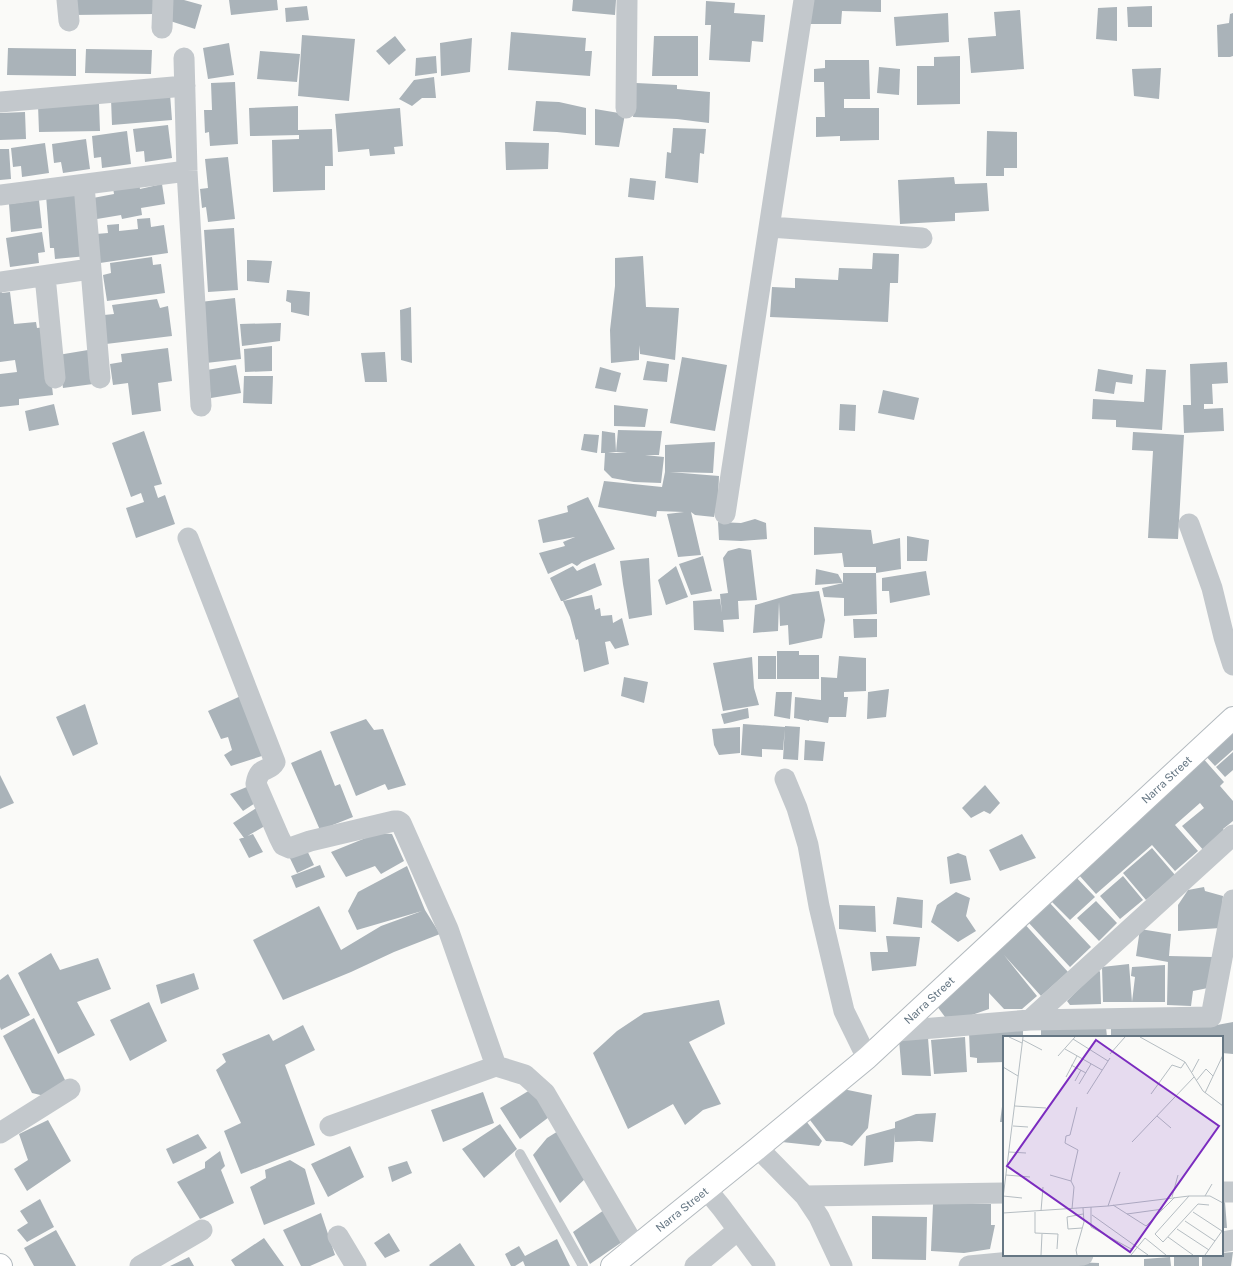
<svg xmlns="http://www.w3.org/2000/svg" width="1233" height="1266" viewBox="0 0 1233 1266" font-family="'Public Sans',sans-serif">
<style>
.building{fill:#aab3b9}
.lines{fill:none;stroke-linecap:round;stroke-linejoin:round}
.secondary-casing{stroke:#b3babf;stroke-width:24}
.lane{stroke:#c3c8cc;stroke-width:10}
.street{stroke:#c3c8cc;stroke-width:21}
.secondary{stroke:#fff;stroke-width:22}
.labels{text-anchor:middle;stroke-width:4;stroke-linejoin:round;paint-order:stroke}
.street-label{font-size:11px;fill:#657683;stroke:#fff}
.inset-road{fill:none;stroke:#b5bdc2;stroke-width:1}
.view{fill:#7b2cbf;fill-opacity:0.15;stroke:#7b2cbf;stroke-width:2}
.inset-edge{fill:none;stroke:#657683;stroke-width:2}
</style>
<rect width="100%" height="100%" fill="#fafaf8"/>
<path class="building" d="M72,0H156V14L72,15Z
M172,0H184L202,5L195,29L167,20Z
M229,0H277L278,10L231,15Z
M573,0H616L615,15L572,11Z
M811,0H881V12L842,11L841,24H811Z
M706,1L735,3L734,13L765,15L763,42L752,41L750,62L709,60L711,25H705Z
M307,6L309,20L286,22L285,8Z
M1152,6V27H1128L1127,7Z
M1117,7V41L1096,39L1098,8Z
M1020,10L1024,69L971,73L968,38L996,36L994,12Z
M948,13L949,42L896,46L894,17Z
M1233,13V56L1230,57H1218L1217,25L1229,23L1230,14Z
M511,32L586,38L585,51H592L590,76L508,70Z
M302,35L355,39L349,101L298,96Z
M395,36L406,50L389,65L376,51Z
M654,36H698V76H652Z
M472,38L470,72L441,76L440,43Z
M229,43L234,75L208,79L203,48Z
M8,48L76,49V76L7,75Z
M86,49L152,50L151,74L85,73Z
M260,51L300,54L297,82L257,79Z
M436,56L437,73L415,76L416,58Z
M960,56V104L917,105V66H934V57Z
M825,60H869L870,99H844V108H879V140L840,141V136L816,137V117H825L824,82H814V69L825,68Z
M879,67L900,69L899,95L877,93Z
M1161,68L1159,99L1134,96L1132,69Z
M434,77L436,98H422L412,106L399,99L414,80Z
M235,82L238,144L210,146L209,132L205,133L204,110H212L211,83Z
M636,83L677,85V89L710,92L709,123L677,119L633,117Z
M170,94L172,120L112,125L111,99Z
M536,101L559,102L586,108V135L557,132L533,131Z
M99,104L100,131L39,132L38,105Z
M298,106V130L332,129L333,166H325V190L273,192L272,140L299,139V135L250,136L249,108Z
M400,108L403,146L394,147L395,154L370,156L369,149L338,152L335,114Z
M595,109L625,114L619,147L595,145Z
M25,112L26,139L0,140V113Z
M168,125L172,158L145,162L144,151L136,152L133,129Z
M673,128L706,129L704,154L700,153L698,183L665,178L667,152L671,153Z
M127,131L131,164L102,168L101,157L94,158L92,136Z
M987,131L1017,132V168H1004V176H986Z
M86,139L90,169L63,173L61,162L54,163L52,144Z
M505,142L549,143L548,169L506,170Z
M45,143L49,173L22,177L21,166L13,167L11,148Z
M0,149H9L11,179L0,180Z
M228,157L235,219L208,222L206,207L202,208L200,189L208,188L205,159Z
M954,177L955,184L987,183L989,211L955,213V221L900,224L898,180Z
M630,178L656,181L654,200L628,197Z
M139,183L140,189L162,184L165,204L141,208L142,215L122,219L121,215L97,219L93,198L114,194L113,188Z
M81,191L87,256L55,259L54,248H50L46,195Z
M39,200L42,228L11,232L9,204Z
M150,218L151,227L164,225L168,253L100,263L96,234L108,233L107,225L119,224V231L138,229L137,219Z
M234,228L238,290L208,292L204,230Z
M42,232L45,252L38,253L39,263L10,267L6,238Z
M873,253L899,254L898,283H890L888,322L770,317L772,287L795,288V278L838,280L839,268L872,269Z
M643,256L646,307L679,308L675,360L640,354L639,345V360L611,363L610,330L615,286V258Z
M152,257L153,265L161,264L165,293L107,301L103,275L111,273L110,263Z
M247,260L272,261L269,283L247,281Z
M0,287L2,293L10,292L14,324L36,322L37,328L45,327L53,395L19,399V405L0,407V374L17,372L15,360L0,362Z
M287,290L310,292L309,316L291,312V303L286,301Z
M235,298L241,359L206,363L200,302Z
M157,299L160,308L168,306L172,336L106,344L104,315L114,314L112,305Z
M411,307L412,363L401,360L400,310Z
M281,323L280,341L242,346L240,324Z
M272,346V371L245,372L244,349Z
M168,348L172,381L158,383L161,411L132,415L128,383L113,385L110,364L122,362L121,354Z
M88,350L93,384L63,388L58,355Z
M385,352L387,382H365L361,353Z
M682,357L727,365L715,431L670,423Z
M647,361L669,364L667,382L643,380Z
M1227,362L1228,383L1212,384L1213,404H1204V409L1223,408L1224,431L1184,433L1183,405H1191L1190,364Z
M236,365L241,393L211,398L207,370Z
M600,367L621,373L616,392L595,388Z
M1098,369L1133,375L1132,384L1116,382L1114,394L1095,391Z
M1146,369L1166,370L1162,430L1116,427V420L1092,419L1093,399L1144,402Z
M244,376H273L272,404L243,403Z
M883,390L919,398L914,420L878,413Z
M54,404L59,425L29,431L25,411Z
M840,404L856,405L855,431L839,430Z
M614,405L648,409L645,427L614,426Z
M618,430L662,431L659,455H645L664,457L661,483L634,482L612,478L604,470L605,453H601L602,431L615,433L616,452L608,453H627L616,452Z
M144,431L162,484L154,486L158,498L165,495L175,524L136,538L126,508L144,502L141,493L131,497L112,443Z
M1133,432L1184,435L1178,539L1148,538L1153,451L1132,450Z
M584,434L599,435L597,453L581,450Z
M715,442L713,473L670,472L719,476L718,499L714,517L695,515L691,512L701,555L678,557L667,514L684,512L657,511L656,517L598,507L604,481L662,487L665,472V445Z
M588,497L615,549L582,562L577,566L572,563L548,574L539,553L565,546L563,542L575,537L543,543L538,520L568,512L567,506Z
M755,519L766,523L767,539L741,541L719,540L718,522L741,523Z
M814,527L871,530L873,544L900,538L901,569L876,573V567H844L842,553L814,555Z
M907,536L929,540L927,561H907Z
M739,548L751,550L757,600L738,601L739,619L723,620L724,632L694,630L693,601L720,599L722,613L720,594L728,593L723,558L728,551Z
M703,556L712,591L691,595L679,564Z
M649,558L652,615L629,619L623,584L620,561Z
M595,563L602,585L563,601L592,595L595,610L600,608L601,616L612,615L613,623L622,618L629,645L615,649L610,641L605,642L609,664L584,672L578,639L576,640L570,617L563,601H561L550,578L573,566L577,571Z
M676,566L688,597L666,605L658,580Z
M816,569L838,574L843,583L815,585Z
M926,571L930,595L890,603L889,591H882V578Z
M843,573H876L877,614L844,616V598L824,597L822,588L843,583Z
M819,591L825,620L822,638L789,645L788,625L780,626L779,602L778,631L753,633L755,605L793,594Z
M853,619H877V637L854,638Z
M777,651H799V655H819V679H777Z
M758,656H776V679H758Z
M839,656L866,658V691L844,692V697H848L846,717H829L828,723L809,720V721L794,718L795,697L821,700V677L837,678Z
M752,657L754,688L759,705L723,711L713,663Z
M624,677L648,682L644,703L621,696Z
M889,689L886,717L867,719L868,692Z
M776,692H792L790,719L774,716Z
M243,695L268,754L231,766L224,755L232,750L228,737L221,739L208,711Z
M85,704L98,744L73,756L56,717Z
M748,708L749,718L724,724L721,714Z
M366,719L374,730L383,729L406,785L388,790L385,784L356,796L330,732Z
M743,724L785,727L783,750L762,749V757L741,755Z
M1233,724V750L1215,766L1202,752Z
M785,726L800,727L798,760L783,759Z
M740,727V753L719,755L714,745L712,729Z
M805,740L825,742L823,761L804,760Z
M321,750L335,786L340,784L353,817L320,830L291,763Z
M1233,752V770L1225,777L1216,767Z
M1201,756L1224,782L1220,786L1233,801V821L1223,829L1226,833L1205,852L1182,826L1204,808L1200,803L1175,825L1198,851L1175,871L1152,845L1096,894L1078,874Z
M0,775L14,803L0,809Z
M985,785L1000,803L990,814L984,811L971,818L962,808Z
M249,786L260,800L243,811L230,794Z
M261,805L270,823L244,838L233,823Z
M378,833L392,834L404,861L381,874L375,866L346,877L331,852Z
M253,834L263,852L249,858L239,839Z
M1022,834L1036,858L1000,871L989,850Z
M304,844L314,865L297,873L287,852Z
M1152,848L1175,875L1146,900L1123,873Z
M958,853L966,856L971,880L950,884L947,857Z
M320,865L325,877L296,888L291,876Z
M407,866L425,910L440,934L394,952L351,972L283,1000L253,940L319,906L341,950L381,926L422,911L357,930L348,911L358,892Z
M1073,874L1095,897L1070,920L1052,902L1058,896L1054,892Z
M1123,876L1143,900L1120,919L1100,896Z
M1204,887L1205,891L1223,896L1220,928L1178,931V905L1188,890Z
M956,892L970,898L966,916L976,931L958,942L931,922L937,905Z
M897,897L923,900L922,928L893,924Z
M1048,901L1091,947L1070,967L1027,921Z
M1096,901L1117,923L1099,941L1077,918Z
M839,905L875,906L876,932L839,929Z
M1022,921L1068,972L1041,996L1004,955L1037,996L1022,1009H1004L989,993V1009L969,1016L945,1017L934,1002Z
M1140,929L1171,934L1169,956L1213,957L1208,988L1193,991L1191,1006L1167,1005L1168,958V962L1136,956Z
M886,936L920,937L916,966L872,971L870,952H888Z
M51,953L60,970L98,958L111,989L77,1002L95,1035L58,1054L18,973Z
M1129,964L1132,1002L1135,977L1131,976L1132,967L1165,965V1002H1103L1102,967Z
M1098,969L1100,972L1101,1004L1070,1005L1067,1001Z
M194,973L199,989L161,1004L156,985Z
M8,974L30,1015L1,1030L0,1027V980Z
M719,1000L725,1024L689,1042L721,1104L703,1110L685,1125L673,1104L628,1129L593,1053L617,1031L644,1013Z
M149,1002L167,1041L130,1061L110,1020Z
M34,1018L67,1084L49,1097L32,1093L3,1036Z
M1233,1022V1054L1222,1053V1037H1111V1027L1217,1025Z
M303,1025L315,1050L285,1065L315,1145L241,1174L224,1131L241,1123L216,1070L226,1062L222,1054L269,1034L273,1041Z
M1106,1027L1107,1037H1041V1028Z
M1023,1029V1037H1004V1062L977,1063V1058L970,1057L969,1032Z
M965,1037L967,1072L934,1074L931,1040Z
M928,1038L931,1076L902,1075L899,1040Z
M535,1087L553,1114L520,1139L500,1108Z
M843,1089L872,1095L868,1128L852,1146L842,1142L826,1141L810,1120Z
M483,1092L494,1123L443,1142L431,1110Z
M1003,1099H1004V1122H1000Z
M936,1113L933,1142L919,1141L895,1142V1134L893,1162L864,1166L866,1136L895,1128V1122L916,1114Z
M48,1120L71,1161L27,1191L14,1169L28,1160L19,1134Z
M806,1121L822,1141L819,1146L782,1142Z
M500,1124L517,1149L484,1178L462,1149Z
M563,1128L589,1175L560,1203L533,1155L547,1138Z
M198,1134L207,1148L173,1164L166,1149Z
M350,1146L364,1177L328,1197L311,1164Z
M220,1151L225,1166L221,1170L234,1203L200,1219L177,1182L205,1168V1162Z
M290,1160L305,1169L315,1204L264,1225L250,1187L266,1178L265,1170Z
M407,1161L412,1173L392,1182L388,1167Z
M40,1199L54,1227L27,1242L17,1230L28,1223L20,1211Z
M1225,1202L1227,1228H1222V1203Z
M933,1204H991V1225H995L990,1249L964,1253L931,1251Z
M604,1210L622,1242L590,1264L573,1232Z
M321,1213L335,1255L310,1266H301L283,1230Z
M872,1216L927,1217L926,1260L872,1259Z
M56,1230L76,1266H34L24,1248Z
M389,1233L400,1251L385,1258L374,1243Z
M264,1238L284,1266H235L231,1260Z
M557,1239L570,1266H525L523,1261L515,1266H511L505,1254L519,1246L525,1256Z
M460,1243L475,1266H430L429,1265Z
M1233,1252L1231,1266H1202V1255H1222V1253Z
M1174,1255H1199V1266H1174Z
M189,1257L194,1266H170Z
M1170,1257L1171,1266H1144V1259Z
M1072,1262L1099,1263V1266H1072Z"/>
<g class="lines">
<defs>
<g id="secondary">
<path d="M0,1265L1,1266"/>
<path id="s1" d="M612,1266L758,1148L867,1058L1233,718"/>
</g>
</defs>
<use href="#secondary" class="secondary-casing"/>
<path class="lane" d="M520,1154L583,1266"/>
<path class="street" d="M67,0L69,21
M162,28L163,0
M184,58L187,171L201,406
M0,102L185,86
M626,108L627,0
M84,185L100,378
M0,195L187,171
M770,227L922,238
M45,276L55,378
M0,282L90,269
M725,514L804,0
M1189,524L1212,588L1224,637L1233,665
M188,538L275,762C269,773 259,765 256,784L279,837L283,845L290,848L310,841L394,821H398L401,823L448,929L496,1066
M785,779L797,808L808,845L819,906L844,1011L867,1058
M1030,1020L1233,835
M897,1031L1030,1020L1211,1017L1233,900
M330,1126L496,1066L525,1075L545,1093L635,1247
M0,1133L70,1089
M758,1148L805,1196L819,1217L842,1266
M707,1190L721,1207L765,1266
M1222,1192H1233
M805,1196L1004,1193
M338,1236L356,1266
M1222,1242L1233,1240
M140,1266L202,1230
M695,1266L738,1230
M969,1266L1083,1255"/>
<use href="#secondary" class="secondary"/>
</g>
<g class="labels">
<g class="street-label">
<text dy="4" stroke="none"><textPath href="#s1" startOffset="738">Narra Street</textPath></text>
<text dy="4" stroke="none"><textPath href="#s1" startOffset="414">Narra Street</textPath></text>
<text dy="4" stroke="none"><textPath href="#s1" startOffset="90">Narra Street</textPath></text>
</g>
</g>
<g transform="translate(1003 1036)">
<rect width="220" height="220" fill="#fafaf8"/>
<path class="inset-road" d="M6,1L19,7M137,1L182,26L200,55L220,70M70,3L105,25M20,4L39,14M62,13L99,34M107,18L122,1M55,20L72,1M68,29L83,37M0,31L15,40M189,36L196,23M63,41L74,20M72,45L78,34M193,45L203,33L210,40M76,48L88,28M202,57L220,19M84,58L107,22M148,58L169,29L178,32L182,26M12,70L43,72M154,80L168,92M10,90L25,91M129,106L191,41M6,116L23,117M3,139L27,141M47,139L68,145M0,160L19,162M186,160L152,198L160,206L195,168L206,169M202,160L209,148M169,161L175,139M0,162L20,1M110,169L143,190L172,161M105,170L117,136M88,171V191L130,214M69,173L71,151L68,145L75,114L62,107L63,100L67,99L74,71M38,175L40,151M32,176V197L55,198L54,213M190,176L219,195L202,219M0,177L105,170L186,160H207L220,167M124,178L160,173M89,179L145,219M182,185L212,205M79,192L65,193L64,181L80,178M174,193L206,214M165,201L190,219M38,219L39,198M74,219L73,214L81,186L80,172M128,219L142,202L163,219"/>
<path class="view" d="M93,4L216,90L127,216L4,130Z"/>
<rect width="220" height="220" class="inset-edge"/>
</g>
</svg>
